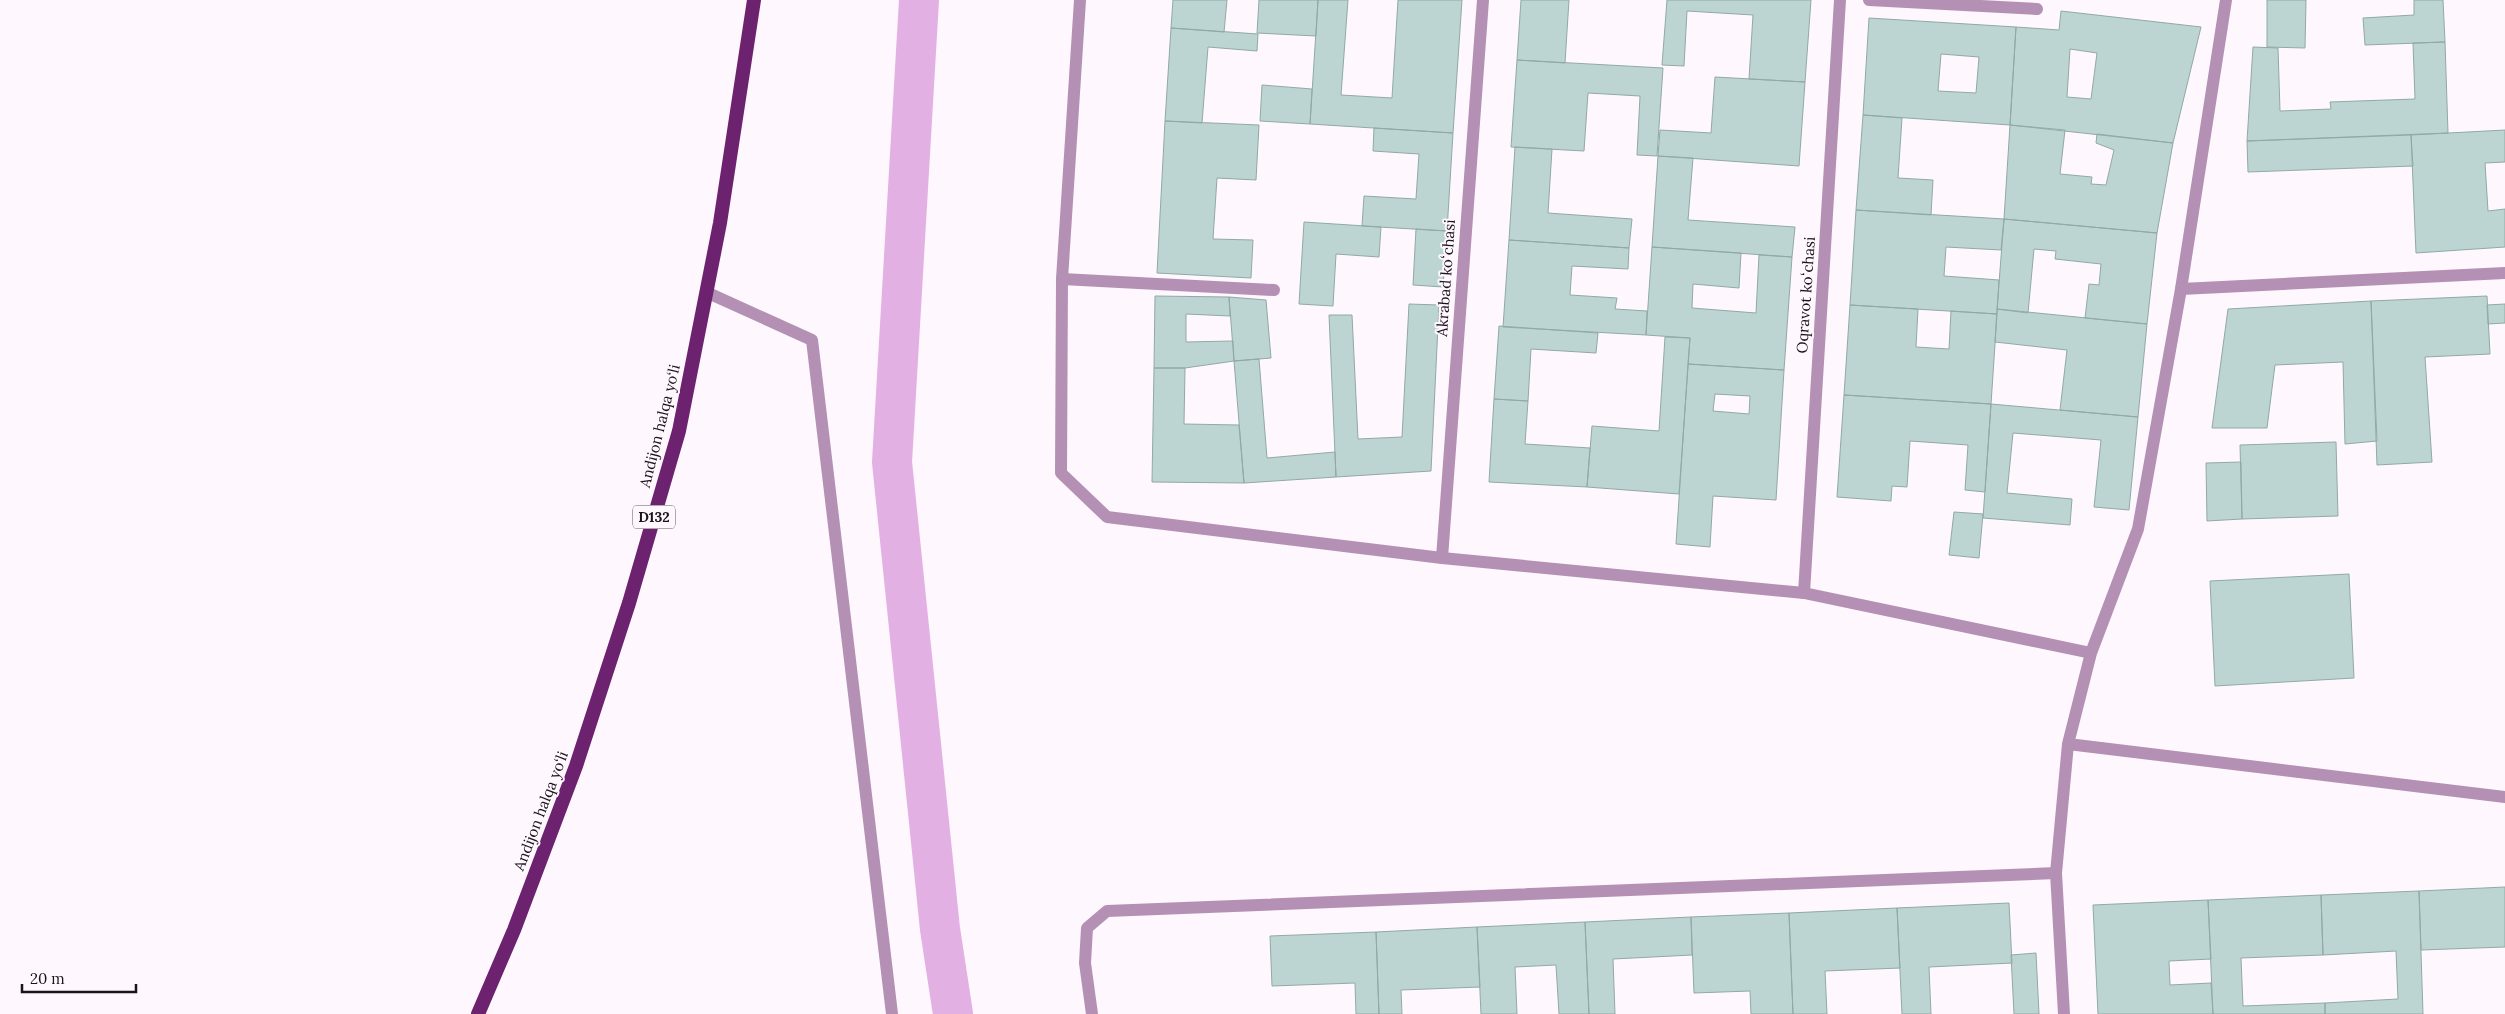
<svg xmlns="http://www.w3.org/2000/svg" width="2505" height="1014" viewBox="0 0 2505 1014" font-family="Lora,serif">
<style>
.lines{fill:none;stroke-linecap:round;stroke-linejoin:round}
.canal{stroke:#e3b0e3;stroke-width:40}
.building{fill:#bdd5d2;stroke:#91a9a6;fill-rule:evenodd}
.service{stroke:#b590b5;stroke-width:12}
.minor{stroke:#b590b5;stroke-width:12}
.tertiary{stroke:#b590b5;stroke-width:12}
.trunk{stroke:#6c226e;stroke-width:14}
.labels{text-anchor:middle;stroke-width:4;stroke-linejoin:round;paint-order:stroke}
.shield{fill:#fef7fe;stroke:#5e585e;stroke-width:1}
.shield-label{font-size:14px;font-weight:bold;fill:#191419}
.street-label{font-size:15px;fill:#191419;stroke:#fef7fe}
</style>
<rect width="100%" height="100%" fill="#fef7fe"/>
<g class="lines">
<path class="canal" d="M919,0L892,462L940,929L953,1014"/>
</g>
<path class="building" d="M1173,0H1227L1224,32L1171,28Z
M1259,0H1318L1316,36L1257,33Z
M1318,0H1348L1341,95L1392,98L1398,0H1462L1453,133L1310,124Z
M1521,0H1569L1565,63L1517,60Z
M1667,0H1811L1805,82L1749,79L1753,15L1687,11L1684,66L1662,65Z
M2267,0H2306L2305,48L2267,47Z
M2414,0H2443L2445,42L2365,45L2363,18L2414,15Z
M2061,11L2201,27L2173,143L2010,125L2016,27L2059,30ZM2070,49L2097,53L2091,99L2067,97Z
M1869,18L2016,27L2010,125L1863,115ZM1941,54L1979,57L1976,93L1938,91Z
M1171,28L1258,34L1257,51L1208,47L1202,123L1165,121Z
M2445,42L2448,133L2247,141L2253,47L2278,48L2280,111L2331,109L2330,102L2415,99L2413,43Z
M1517,60L1663,68L1657,156L1637,155L1640,96L1588,93L1584,151L1511,147Z
M1715,77L1805,82L1799,166L1658,156L1660,130L1711,133Z
M1262,85L1312,89L1310,124L1260,121Z
M1863,115L1902,118L1898,178L1933,180L1931,215L1856,210Z
M1165,121L1259,125L1256,180L1217,178L1213,239L1253,240L1251,278L1157,273Z
M2010,125L2065,130L2060,174L2092,177L2091,184L2106,185L2114,150L2096,143L2097,134L2173,143L2157,233L2004,219Z
M1374,128L1453,133L1447,231L1362,226L1364,196L1416,199L1419,154L1373,151Z
M2505,130V162L2485,163L2488,211L2505,209V247L2416,253L2411,135Z
M2411,135L2413,166L2248,172L2247,141Z
M1515,147L1552,149L1548,213L1632,219L1629,248L1509,240Z
M1658,156L1693,158L1688,220L1795,227L1792,257L1652,247Z
M1856,210L2004,219L2001,250L1946,247L1944,276L1999,280L1997,314L1850,305Z
M2004,219L2157,233L2147,324L2085,318L2089,284L2099,285L2101,264L2055,259L2056,251L2034,249L2028,313L1997,309Z
M1304,222L1381,227L1379,257L1336,254L1333,306L1299,304Z
M1416,229L1447,231L1443,287L1413,285Z
M1509,240L1629,248L1628,269L1572,266L1570,295L1617,298L1615,309L1647,311L1646,335L1503,327Z
M1652,247L1741,253L1739,288L1693,284L1692,308L1756,313L1759,255L1792,257L1784,370L1688,364L1690,338L1646,335Z
M1155,296L1229,297L1230,316L1186,314V342L1233,341L1234,361L1185,368H1154Z
M2487,296L2490,354L2425,357L2432,462L2377,465L2371,301Z
M1229,297L1266,300L1271,358L1234,361Z
M2371,301L2377,441L2345,444L2343,362L2275,365L2267,428H2212L2228,309Z
M1409,304L1439,305L1431,471L1336,477L1329,315H1352L1358,439L1402,437Z
M2505,304V323L2488,324L2487,305Z
M1850,305L1918,309L1916,347L1949,349L1951,311L1997,314L1991,404L1844,395Z
M1997,309L2147,324L2138,417L2060,410L2067,350L1995,342Z
M1499,326L1598,333L1596,353L1531,349L1528,401L1494,399Z
M1665,337L1690,338L1679,494L1587,487L1592,426L1659,431Z
M1259,359L1267,458L1335,452L1336,477L1244,483L1234,361Z
M1688,364L1784,370L1776,500L1713,496L1710,547L1676,544ZM1715,394L1750,396L1749,414L1713,411Z
M1154,368H1185L1184,424L1239,425L1244,483L1152,482Z
M1844,395L1991,404L1985,492L1965,490L1968,445L1910,441L1907,487L1892,486L1891,501L1837,497Z
M1494,399L1528,401L1525,444L1590,448L1587,487L1489,482Z
M1991,404L2138,417L2129,510L2094,507L2101,440L2013,433L2007,493L2072,499L2070,525L1983,518Z
M2336,442L2338,516L2242,519L2240,445Z
M2241,462L2242,519L2207,521L2206,463Z
M1954,512L1983,514L1979,558L1949,555Z
M2349,574L2354,678L2215,686L2210,581Z
M2505,887V947L2421,950L2419,891Z
M2419,891L2423,1014H2325V1003L2398,999L2396,951L2323,955L2321,895Z
M2321,895L2323,955L2241,958L2243,1006L2325,1003V1014H2213L2208,900Z
M2208,900L2211,959L2169,961L2170,985L2211,983L2213,1014H2098L2093,905Z
M2009,903L2012,963L1929,967L1931,1014H1902L1897,908Z
M1897,908L1900,968L1825,971L1827,1014H1793L1789,913Z
M1789,913L1793,1014H1751L1750,991L1694,993L1691,917Z
M1691,917L1692,955L1613,959L1615,1014H1589L1585,922Z
M1585,922L1589,1014H1559L1556,965L1515,967L1517,1014H1481L1477,927Z
M1477,927L1480,987L1401,990L1402,1014H1379L1376,932Z
M1376,932L1379,1014H1356L1355,983L1272,986L1270,936Z
M2036,953L2039,1014H2014L2011,955Z"/>
<g class="lines">
<path class="service" d="M1869,0L2037,9
M1062,279L1274,290
M2181,289L2505,273
M706,292L812,340L892,1014
M1092,1014L1085,963L1087,928L1107,911L2056,873"/>
<path class="minor" d="M1442,558L1483,0
M1804,593L1840,0"/>
<path class="tertiary" d="M1080,0L1062,279L1061,473L1107,517L1442,558L1804,593L2091,653
M2068,744L2505,797
M2064,1014L2056,873L2068,744L2091,653L2138,529L2181,289L2226,0"/>
<path class="trunk" d="M478,1014L514,930L576,766L629,603L679,431L720,223L754,0"/>
</g>
<g class="labels">
<rect class="shield" x="633" y="505.5" width="42" height="23" rx="4"/>
<g class="shield-label">
<text x="654" y="522">D132</text>
</g>
<g class="street-label">
<text transform="translate(1446 278) rotate(-86)" y="5">Akrabad koʻchasi</text>
<text transform="translate(1806 295) rotate(-86)" y="5">Oqravot koʻchasi</text>
<text transform="translate(660 426) rotate(-76)" y="5">Andijon halqa yo‘li</text>
<text transform="translate(541 811) rotate(-69)" y="5">Andijon halqa yo‘li</text>
</g>
</g>
<path d="M22 984v8h114v-8" fill="none" stroke="#191419" stroke-width="2.5"/>
<text x="30" y="984" font-size="15" fill="#191419" stroke="#fef7fe" stroke-width="4" paint-order="stroke">20 m</text>
</svg>
